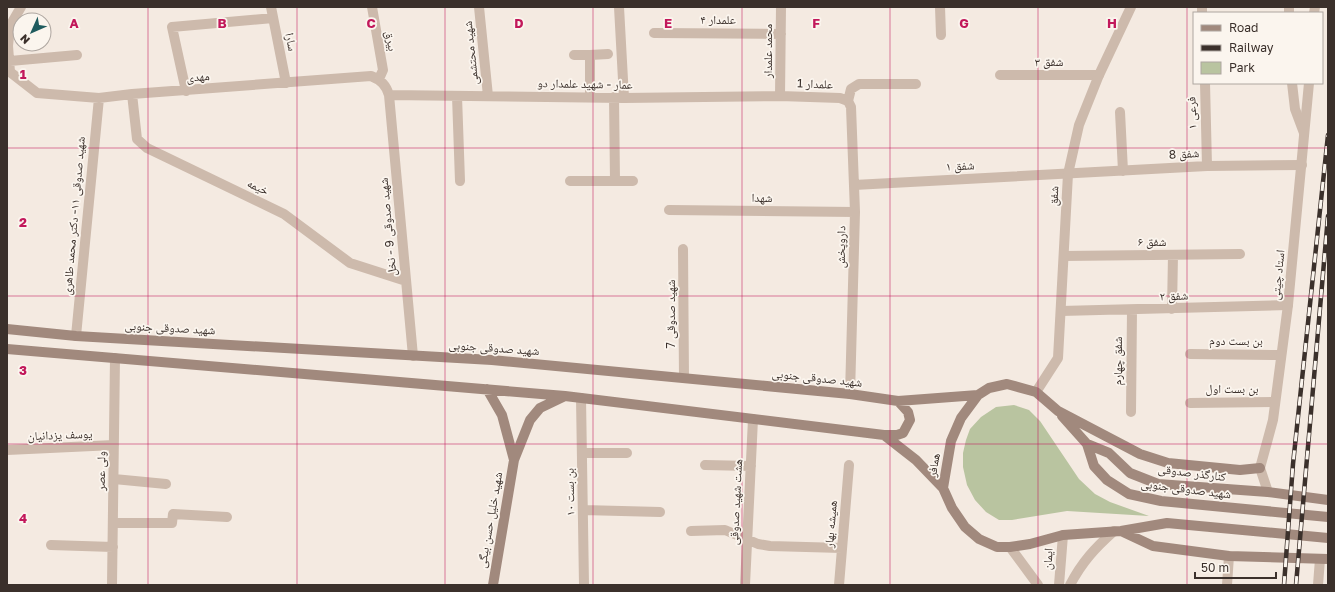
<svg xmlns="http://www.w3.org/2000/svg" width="1335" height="592" viewBox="0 0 1335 592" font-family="'Golos Text','Noto Naskh Arabic',sans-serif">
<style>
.green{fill:#b9c4a0}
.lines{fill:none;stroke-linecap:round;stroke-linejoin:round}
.minor{stroke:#cdbaac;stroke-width:10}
.tertiary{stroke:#cdbaac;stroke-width:10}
.secondary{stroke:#a1897d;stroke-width:10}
.rail-casing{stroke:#3b302b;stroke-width:4.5}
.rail{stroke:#fbf5ee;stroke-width:3;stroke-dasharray:9;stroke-linecap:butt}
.grid{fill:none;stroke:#c2185b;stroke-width:1;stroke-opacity:0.55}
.labels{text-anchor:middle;stroke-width:3.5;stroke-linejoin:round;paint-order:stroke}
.street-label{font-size:12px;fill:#3b302b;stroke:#fbf5ee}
.grid-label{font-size:13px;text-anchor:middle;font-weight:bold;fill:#c2185b;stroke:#fbf5ee;stroke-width:3.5;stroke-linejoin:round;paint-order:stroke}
</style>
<rect width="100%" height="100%" fill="#f4eae1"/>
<path class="green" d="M1014,405L1029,410L1040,421L1079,479L1095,494L1110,502L1149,516L1067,511L1012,520H999L986,512L975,500L967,485L963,467V453L966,440L970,429L981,417L996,407Z"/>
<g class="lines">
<path class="minor" d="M271,7L286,83
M372,7L383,70L379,79
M479,7L488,96
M619,7L624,98
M940,7L941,35
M1202,7V13
M1289,7V13
M654,33L781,34
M574,55H590V96
M590,55L608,54
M10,61L77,55
M7,71L10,72L37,93L99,98L132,94L371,76C381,80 386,85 389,95L413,356
M10,72L8,46L10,26L21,7
M1000,75H1099
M1205,83L1207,166
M1292,83L1295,109L1304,133
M186,91L172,27L273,18
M132,94L137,139L147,148L284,214L350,263L406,281
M389,95L624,98L780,96L840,98L848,101
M457,96L460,181
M780,96L781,7
M614,97L615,181
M848,101L851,107L855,212L850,394
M848,101L851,89L859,84H916
M1120,112L1123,171
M570,181H633
M854,185L1207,166L1302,165
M669,210L855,212
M683,249L684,378
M1064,256L1240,254
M1172,309L1173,255
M1061,311L1288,305
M76,336L99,98
M1190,354L1281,355
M581,398L584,585
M1190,403L1275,402
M1131,412L1132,310
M7,450L114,445
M582,453H627
M705,465L751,466
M114,479L166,484
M583,510L660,512
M113,523H172L173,514L227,517
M691,531L725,530L758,544L770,546L842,548
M51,545L113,547
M112,585L115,358
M745,585L753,419
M839,585L849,465
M1227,585L1229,556
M1318,585L1320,559"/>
<path class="tertiary" d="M1314,13L1315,7
M1036,392L1058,358L1068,174L1079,125L1099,75L1131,7
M1268,492L1260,468L1273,420L1288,305L1309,83
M1010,547L1038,585
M1059,585L1063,535
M1070,585C1082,562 1095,548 1114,531"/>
<path class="secondary" d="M7,329L76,336L492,360L850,394L898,401L978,395
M7,349L565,396L884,435L916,460L943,488
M487,389L502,415L514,460L530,420L540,408L565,396
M1062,416L1087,444L1094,466L1107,480L1129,494L1161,501L1328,517
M884,435H897L903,433L910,420L908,412L898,401
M1087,444L1109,453L1130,473L1158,484L1268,492L1328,500
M1260,468L1240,470L1168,463L1140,454L1058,411L1036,392L1007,384L989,388L978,395L961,418L951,441L943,488L952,508L965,527L979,539L997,547H1010L1030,544L1063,535L1121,531L1167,523L1328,538
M1121,531L1153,546L1229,556L1328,559
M493,585L514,460"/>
<defs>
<path id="rail" d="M1284,585L1293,464L1328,135
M1296,585L1328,216"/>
</defs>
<use href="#rail" class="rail-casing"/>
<use href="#rail" class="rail"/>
</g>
<path class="grid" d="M148,7V585M297,7V585M445,7V585M593,7V585M742,7V585M890,7V585M1038,7V585M1187,7V585M7,148H1328M7,296H1328M7,444H1328"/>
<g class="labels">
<g class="street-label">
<text x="718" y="24">علمدار ۴</text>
<text transform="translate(391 41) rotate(80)" y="4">بیرق</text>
<text transform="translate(291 42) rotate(79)" y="4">سارا</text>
<text transform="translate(768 51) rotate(-90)" y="4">محمد علمدار</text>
<text transform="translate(471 53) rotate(-96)" y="4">شهید محتشمی</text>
<text x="1049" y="66">شفق ۳</text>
<text transform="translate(198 77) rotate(-5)" y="4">مهدی</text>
<text transform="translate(585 84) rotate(1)" y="4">عمار - شهید علمدار دو</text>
<text transform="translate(815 84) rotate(2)" y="4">علمدار 1</text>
<text transform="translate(1192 113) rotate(-92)" y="4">فرعی ۱</text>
<text transform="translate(1184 154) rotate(-3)" y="4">شفق 8</text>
<text transform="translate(960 166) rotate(-3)" y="4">شفق ۱</text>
<text transform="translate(258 187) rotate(25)" y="4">خیمه</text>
<text transform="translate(1054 196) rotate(-87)" y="4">شفق</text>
<text transform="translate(762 198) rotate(1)" y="4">شهدا</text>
<text transform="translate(74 216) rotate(-85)" y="4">شهید صدوقی ۱۱- دکتر محمد طاهری</text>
<text transform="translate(388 227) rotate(-95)" y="4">شهید صدوقی 9 - نخل</text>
<text x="1152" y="246">شفق ۶</text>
<text transform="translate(841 247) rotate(-89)" y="4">داروپخش</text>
<text transform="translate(1278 275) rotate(-84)" y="4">استاد چیتی</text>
<text transform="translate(1174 296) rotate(-2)" y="4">شفق ۲</text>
<text transform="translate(671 314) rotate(-90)" y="4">شهید صدوقی 7</text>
<text transform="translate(170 328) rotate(3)" y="4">شهید صدوقی جنوبی</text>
<text x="1236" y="345">بن بست دوم</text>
<text transform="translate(494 348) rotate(4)" y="4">شهید صدوقی جنوبی</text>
<text transform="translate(1118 361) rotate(-90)" y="4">شفق چهارم</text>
<text transform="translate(817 378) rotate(6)" y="4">شهید صدوقی جنوبی</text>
<text x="1232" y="393">بن بست اول</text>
<text transform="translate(60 435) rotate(-2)" y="4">یوسف یزدانیان</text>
<text transform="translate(934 465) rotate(-80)" y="4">همافر</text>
<text transform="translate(101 471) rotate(-89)" y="4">ولی عصر</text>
<text transform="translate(1192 473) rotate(7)" y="4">کنارگذر صدوقی</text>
<text transform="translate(1186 489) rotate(7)" y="4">شهید صدوقی جنوبی</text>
<text transform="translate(570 492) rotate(-91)" y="4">بن بست ۱۰</text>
<text transform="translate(736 502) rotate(-87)" y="4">هشت شهید صدوقی</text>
<text transform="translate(490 520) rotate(-80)" y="4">شهید خلیل حسن بیگی</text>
<text transform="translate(831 524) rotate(-85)" y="4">همیشه بهار</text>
<text transform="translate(1048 559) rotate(-86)" y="4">ایمان</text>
</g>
</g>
<g class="grid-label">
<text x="74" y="28">A</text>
<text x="222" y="28">B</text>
<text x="371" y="28">C</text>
<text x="519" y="28">D</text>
<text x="668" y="28">E</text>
<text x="816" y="28">F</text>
<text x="964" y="28">G</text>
<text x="1112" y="28">H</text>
<text x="23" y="79">1</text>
<text x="23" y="227">2</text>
<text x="23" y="375">3</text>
<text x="23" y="523">4</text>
</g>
<rect width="1335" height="592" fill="none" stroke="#3b302b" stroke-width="16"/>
<rect x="1193" y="12" width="130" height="72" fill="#fbf5ee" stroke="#aea6a0"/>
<rect x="1201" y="25" width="20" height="6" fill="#a1897d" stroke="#aea6a0"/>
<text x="1229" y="32" font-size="12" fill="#3b302b">Road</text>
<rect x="1201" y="45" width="20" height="6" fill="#3b302b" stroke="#aea6a0"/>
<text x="1229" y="52" font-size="12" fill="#3b302b">Railway</text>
<rect x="1201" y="62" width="20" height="12" fill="#b9c4a0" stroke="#aea6a0"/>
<text x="1229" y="72" font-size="12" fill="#3b302b">Park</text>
<g transform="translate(32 32) rotate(225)"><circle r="19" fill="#fbf5ee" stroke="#aea6a0"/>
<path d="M0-3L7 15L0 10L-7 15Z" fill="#1f5b5e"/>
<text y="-6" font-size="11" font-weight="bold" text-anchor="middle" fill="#3b302b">N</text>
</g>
<path d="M1195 572v6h81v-6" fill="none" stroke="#3b302b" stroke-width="2"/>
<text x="1201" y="572" font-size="12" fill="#3b302b" stroke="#fbf5ee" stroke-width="3" paint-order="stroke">50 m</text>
</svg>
